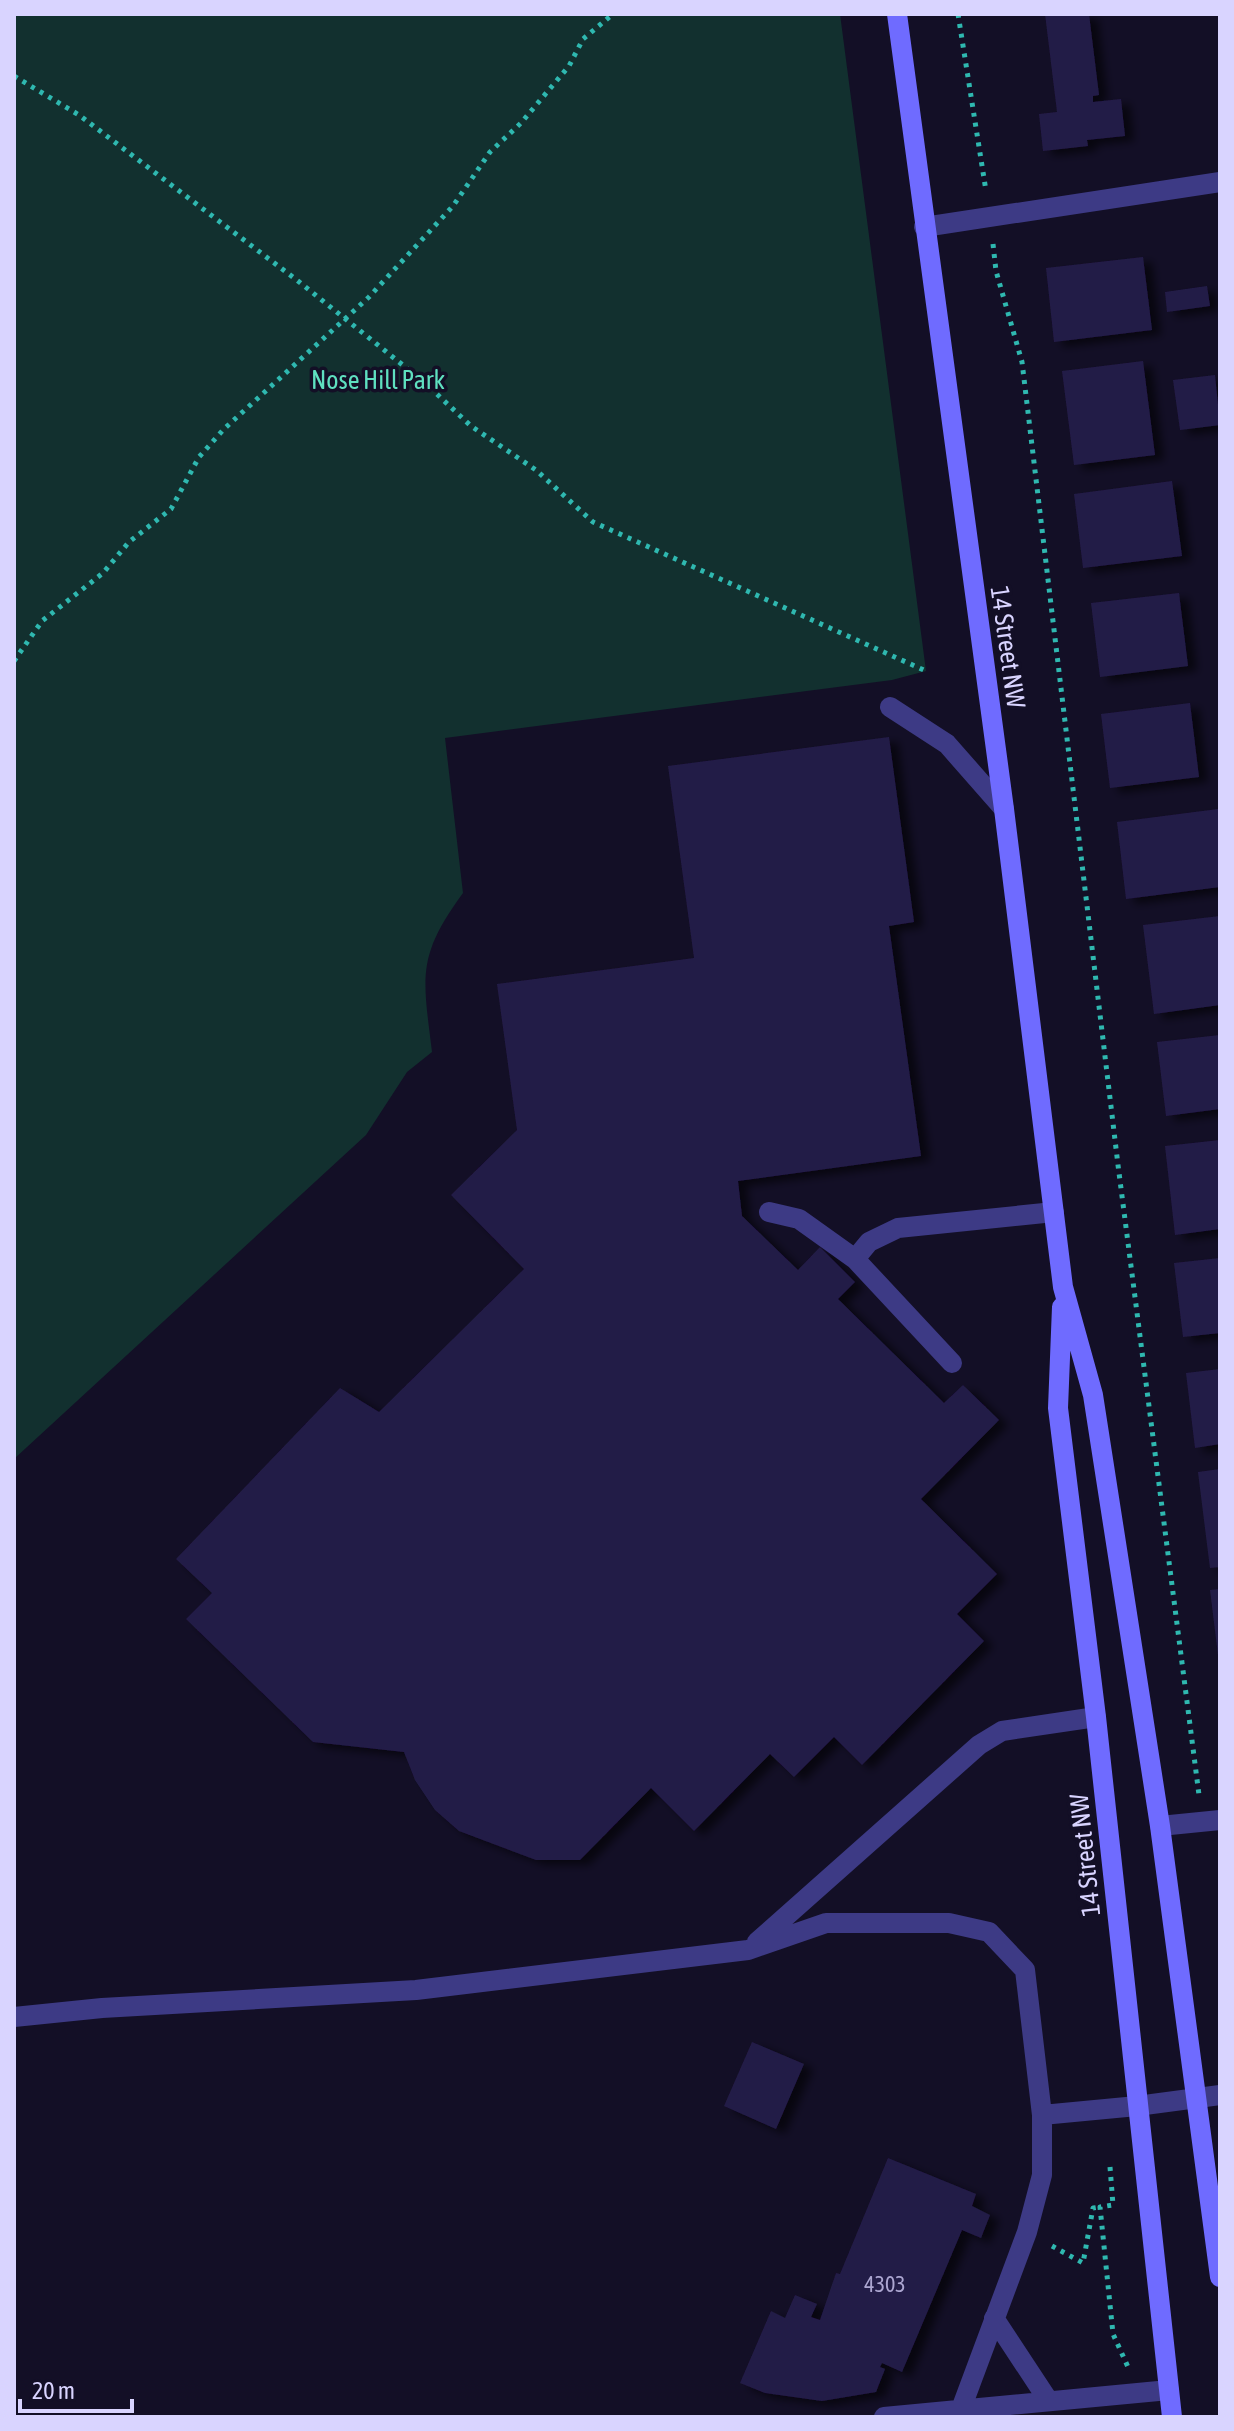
<svg xmlns="http://www.w3.org/2000/svg" width="1234" height="2431" viewBox="0 0 1234 2431" font-family="'Asap Condensed',sans-serif">
<style>
.green{fill:#12302f}
.building{fill:#241b47;filter:url(#shadow)}
.lines{fill:none;stroke-linecap:round;stroke-linejoin:round}
.path{stroke:#2fb8b0;stroke-width:5;stroke-dasharray:4 6;stroke-linecap:butt}
.service{stroke:#3d3a85;stroke-width:20}
.tertiary{stroke:#3d3a85;stroke-width:20}
.secondary{stroke:#6f6bff;stroke-width:20}
.labels{text-anchor:middle;stroke-width:7;stroke-linejoin:round;paint-order:stroke}
.number-label{font-size:22px;fill:#aca6d1}
.park-label{font-size:26px;fill:#5fe0c0;stroke:#130f26}
.street-label{font-size:26px;fill:#d9d4ff;stroke:#130f26}
</style>
<defs>
<filter id="shadow"><feDropShadow dx="9" dy="5" stdDeviation="4" flood-color="#0009"/></filter>
</defs>
<rect width="100%" height="100%" fill="#130f26"/>
<path class="green" d="M14,14H840L926,671L892,680L445,738L463,893C416,957 423,977 432,1052L407,1072L366,1135L14,1459Z"/>
<path class="building" d="M1045,14H1089L1099,95L1093,96V102L1121,99L1125,136L1087,140L1088,146L1043,151L1039,114L1057,112Z
M1143,257L1152,330L1054,342L1046,268Z
M1207,286L1210,306L1167,312L1165,292Z
M1143,361L1155,455L1074,465L1062,371Z
M1215,375L1220,425L1180,430L1173,380Z
M1172,481L1182,556L1083,568L1074,494Z
M1179,593L1188,666L1100,677L1091,603Z
M1190,703L1199,777L1110,788L1101,714Z
M889,737L914,922L889,926L921,1156L738,1181L742,1216L798,1270L820,1247L855,1282L838,1299L944,1403L963,1385L999,1420L921,1499L997,1574L957,1614L984,1641L862,1765L834,1737L794,1777L770,1754L694,1831L651,1788L580,1860H536L459,1831L435,1810L415,1780L404,1752L313,1742L186,1619L212,1593L176,1559L340,1388L379,1412L524,1269L451,1195L517,1130L497,984L694,958L668,766Z
M1218,809L1220,887L1126,899L1117,822Z
M1220,916V1005L1154,1014L1143,925Z
M1220,1035V1109L1166,1116L1157,1042Z
M1220,1140V1229L1175,1235L1165,1146Z
M1220,1258V1333L1183,1337L1174,1263Z
M1220,1369V1444L1195,1448L1186,1373Z
M1220,1469V1567L1210,1568L1198,1472Z
M1220,1589V1655H1218L1210,1590Z
M752,2042L804,2064L776,2129L724,2106Z
M888,2158L976,2194L972,2206L990,2215L981,2238L962,2230L902,2372L882,2363L880,2367L885,2369L876,2392L822,2401L765,2393L740,2383L771,2311L785,2318L795,2295L817,2304L811,2317L820,2320L836,2273L840,2274Z"/>
<g class="lines">
<path class="path" d="M958,14L986,191
M14,76L79,115L298,281L424,382L471,426L536,470L593,522L926,671
M993,244L996,271L1022,362L1118,1165L1199,1795
M14,661L42,621L103,573L129,542L171,509L199,457L224,429L369,297L453,206L490,152L521,123L569,66L583,39L613,14
M1110,2167L1113,2205L1100,2207L1113,2334L1128,2367
M1052,2246L1083,2263L1093,2208L1100,2207"/>
<path class="service" d="M924,227L1220,182
M890,707L947,744L1004,809
M769,1212L799,1219L855,1259L952,1363
M855,1259L869,1242L898,1228L1054,1212
M1160,1826L1220,1820
M757,1942L979,1745L1002,1731L1096,1717
M14,2017L102,2008L416,1990L748,1950L826,1923H949L989,1932L1025,1970L1042,2115L1137,2106
M994,2318L1048,2400
M961,2409L1027,2232L1042,2175V2115
M884,2417L1169,2390"/>
<path class="tertiary" d="M1137,2106L1220,2095"/>
<path class="secondary" d="M897,14L1004,809L1063,1287L1093,1395L1160,1826L1220,2277
M1062,1307L1058,1408L1096,1717L1172,2417"/>
</g>
<g class="labels">
<g class="number-label">
<text x="885" y="2292">4303</text>
</g>
<g class="park-label">
<text x="378" y="389">Nose Hill Park</text>
</g>
<g class="street-label">
<text transform="translate(1008 647) rotate(82)" y="9">14 Street NW</text>
<text transform="translate(1085 1855) rotate(-96)" y="9">14 Street NW</text>
</g>
</g>
<rect width="1234" height="2431" fill="none" stroke="#d9d4ff" stroke-width="32"/>
<path d="M20 2399v12h112v-12" fill="none" stroke="#d9d4ff" stroke-width="4"/>
<text x="32" y="2399" font-size="24" fill="#d9d4ff" stroke="#130f26" stroke-width="6" paint-order="stroke">20 m</text>
</svg>
